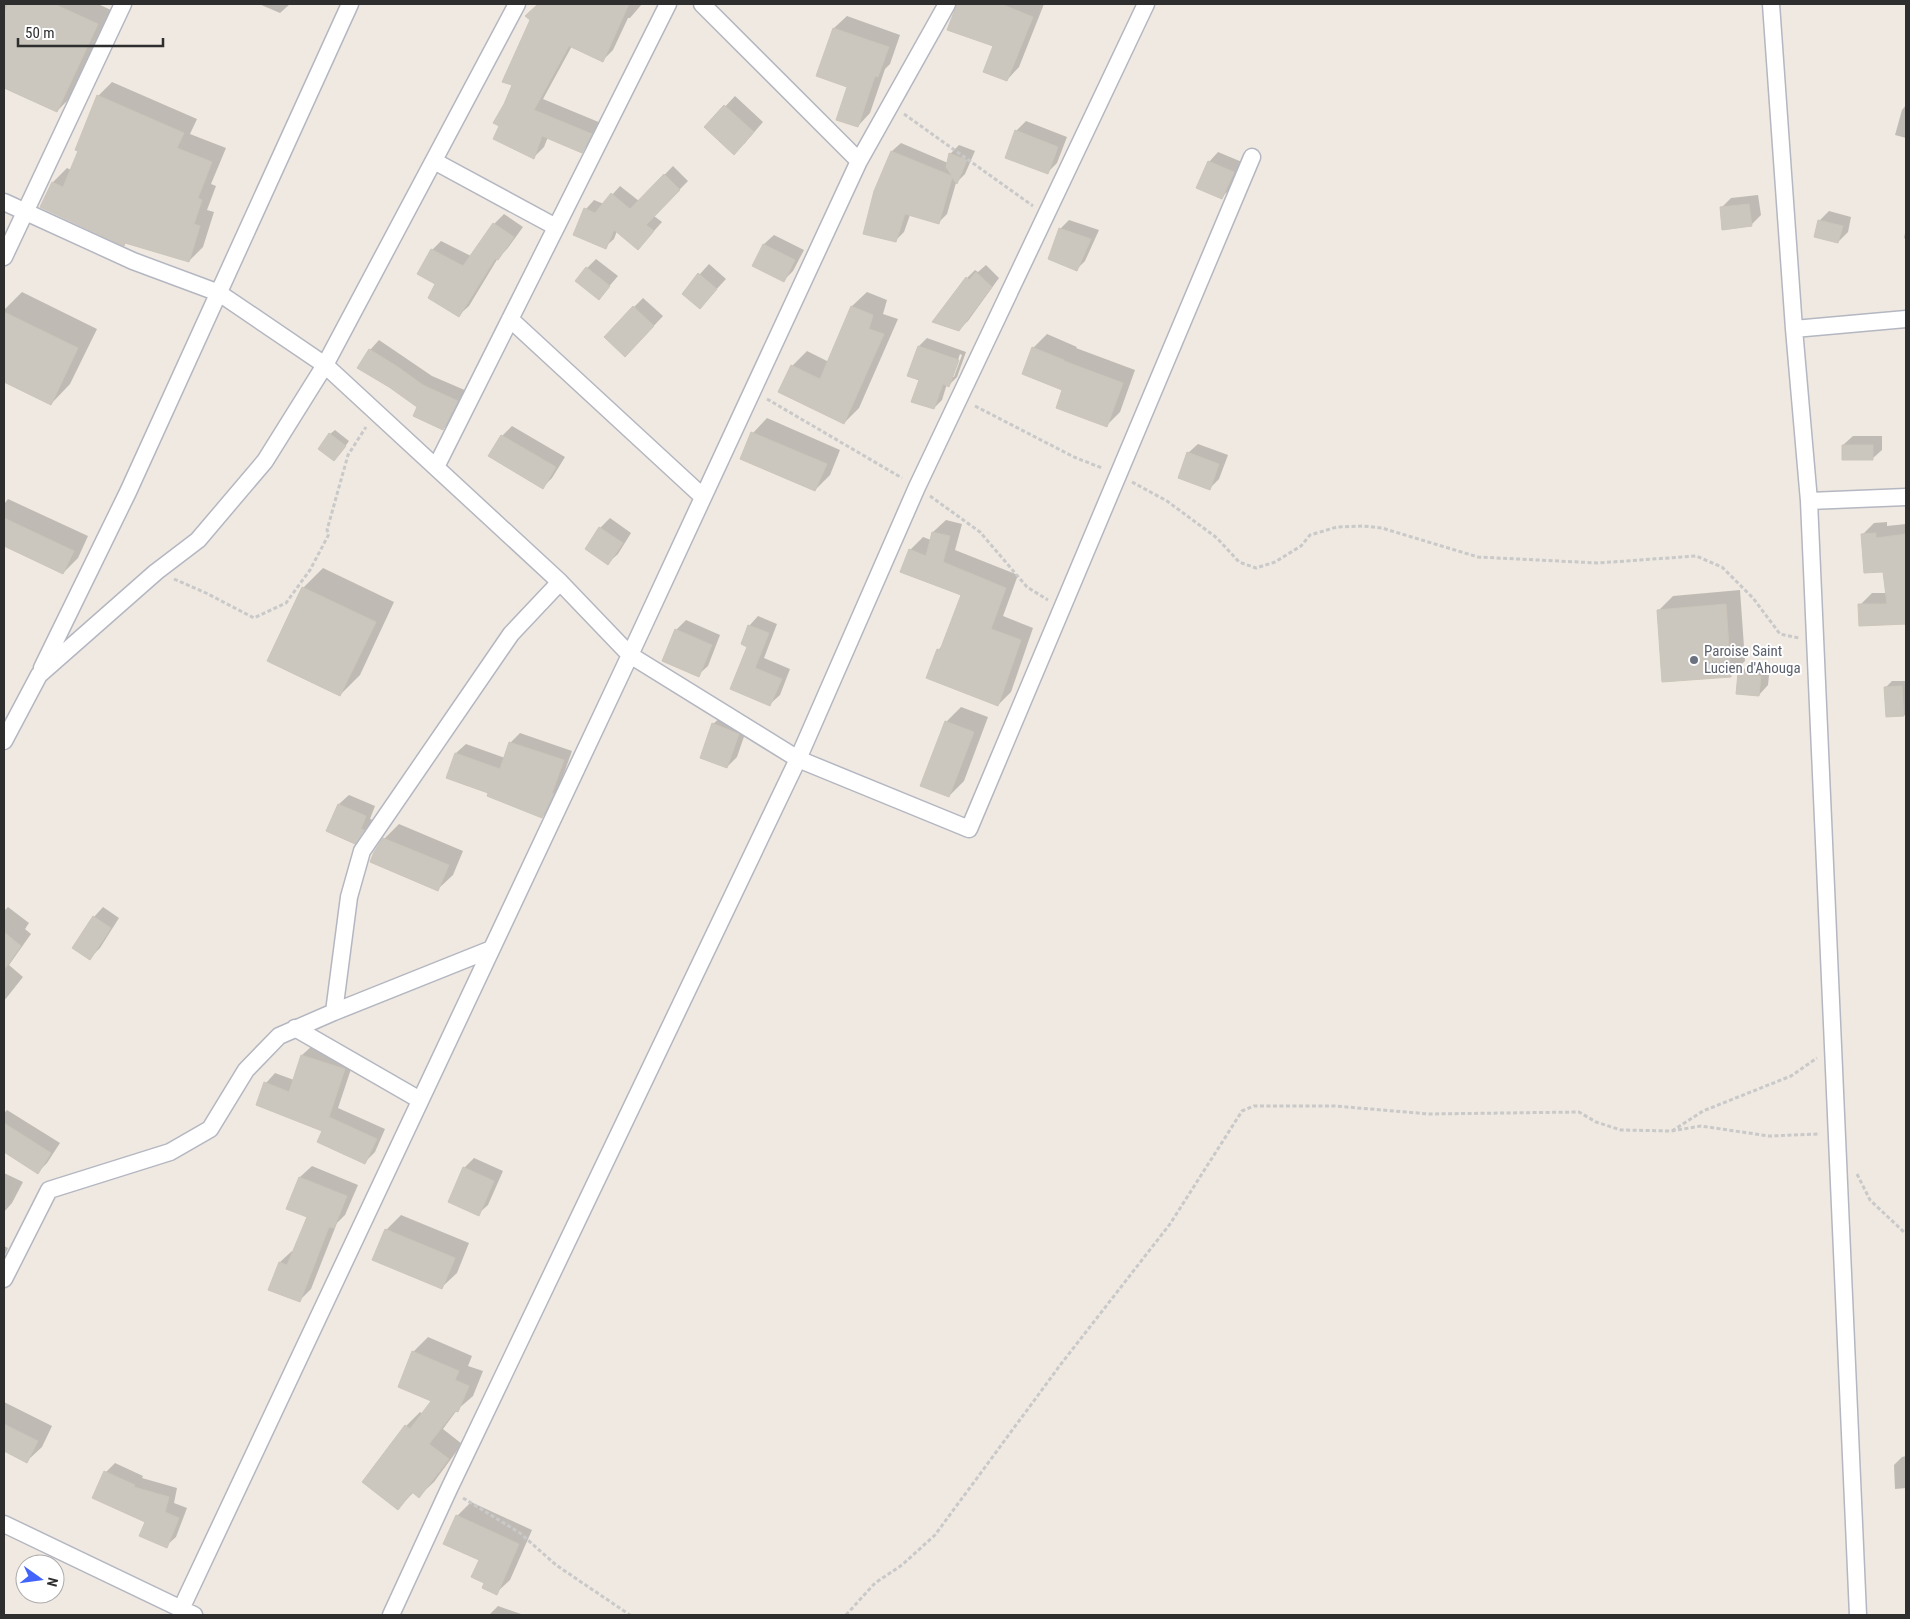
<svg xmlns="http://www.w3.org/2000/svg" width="1910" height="1619" viewBox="0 0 1910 1619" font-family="'Roboto Condensed',sans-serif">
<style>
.shadow{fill:#0003;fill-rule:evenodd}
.building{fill:#cbc7bf;stroke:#cbc5ba}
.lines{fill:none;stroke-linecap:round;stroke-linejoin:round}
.street-casing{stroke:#b4b7c1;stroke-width:19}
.path{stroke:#c9c9c9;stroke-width:3;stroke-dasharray:4 2.5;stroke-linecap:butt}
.street{stroke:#fff;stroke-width:16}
.worship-dot{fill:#6b7280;stroke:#fff;stroke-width:2}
.labels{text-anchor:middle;stroke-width:4;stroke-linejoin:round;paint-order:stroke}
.worship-label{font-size:15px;fill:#5b616d;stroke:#fff;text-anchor:start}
</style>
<rect width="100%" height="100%" fill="#efe9e1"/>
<path class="shadow" d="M4,4H98L111,10L71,97L57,111L4,86Z
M259,4H290L280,13Z
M539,4H642L630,18H628L613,50L603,60L572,46L543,99L601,123L592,141L582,151L548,137L544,147L534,157L501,125L531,20L527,16Z
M958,4H1044L1019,67L1007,80L995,45L957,9Z
M847,16L900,35L890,64L885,69L870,113L858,126L848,86L817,76L834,28Z
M112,82L197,119L190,134L226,148L211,184L216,186L207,210L214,212L203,247L189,261L41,207L53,182L67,168L71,170L80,150L98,96Z
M735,96L763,122L744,144L706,127Z
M1906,105V138L1895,135L1902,110Z
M1026,121L1067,137L1057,163L1047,173L1016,131Z
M901,143L948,163L950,154L959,145L975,151L965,174L956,183L947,214L938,223L910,215L904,232L895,241L892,151Z
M1218,152L1242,162L1231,188L1221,198L1209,162Z
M673,166L688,181L654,216L662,222L638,249L617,231L614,239L605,247L586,209L594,200L604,204L620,186L639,201Z
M1758,195L1761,215L1751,225L1721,208L1731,198Z
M1829,211L1851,217L1848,232L1838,242L1819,221Z
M504,214L523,227L507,249L498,258L469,306L459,315L432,250L441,241L471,256L494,224Z
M1069,220L1099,230L1085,261L1077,269L1060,229Z
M1906,228V239L1904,238Z
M774,235L804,250L793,271L783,281L753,266L764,244Z
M596,259L618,276L599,298L587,268Z
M709,264L726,279L700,307L683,293Z
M986,265L999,278L968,321L959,329L934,321L967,278L975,270L978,272Z
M22,292L97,329L70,384L51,404L4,381V310Z
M867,292L887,300L883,314L898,319L859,408L844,423L792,366L807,351L829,362L852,306Z
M643,298L663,316L635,346L634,307Z
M1047,334L1077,347L1076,348L1135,370L1120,412L1107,425L1064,390L1033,348Z
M927,338L966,352L957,377L949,385L947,384L942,400L934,408L920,379L919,346ZM960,354L962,355L954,377H952Z
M379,340L432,376L467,391L453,419L443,429L418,406L370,350Z
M767,418L840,450L830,475L815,490L753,433Z
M512,426L565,457L552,478L543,487L490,456L502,436Z
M335,430L349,441L339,455L330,434Z
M1853,436H1882V450L1872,459L1843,445Z
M1198,444L1228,455L1219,479L1209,489L1188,453Z
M8,499L88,536L78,558L63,573L4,545V504Z
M610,518L631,533L618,554L608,563L600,528Z
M946,520L962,524L955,550L1018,575L1003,616L1033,628L1011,692L998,705L938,650L943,645L962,594L910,550L923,537L931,540L933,532Z
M1887,522V526L1906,524V623L1895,624L1860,605L1872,593H1887L1885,570L1862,535L1874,523Z
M323,568L394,602L360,675L340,695L303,588Z
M1740,590L1745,661L1730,675L1658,611L1673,596Z
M758,616L777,624L764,658L790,669L780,695L770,704L731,688L749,646V626Z
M686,620L720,635L708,666L698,675L676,630Z
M1749,664L1770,666L1768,685L1759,695L1739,674Z
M1892,681H1906V715L1887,716L1886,687Z
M961,707L988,717L964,781L949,796L946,722Z
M723,715L748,725L737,757L727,767L713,724Z
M520,733L572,751L552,807L542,817L490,793L448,778L456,753L466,744L505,758L510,743Z
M349,795L375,806L370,819L373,820L355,842L328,830L339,804Z
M399,824L463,851L453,875L438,889L384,839Z
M8,907L29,923L25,929L31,934L9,965L23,977L4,1001V911Z
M103,907L119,918L100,948L90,958L74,947L94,917Z
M312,1046L354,1060L338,1108L385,1129L375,1152L365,1162L266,1083L275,1073L294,1080L302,1055Z
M7,1110L60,1143L47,1163L38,1172L4,1150V1113Z
M474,1158L503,1171L488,1205L478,1214L464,1168Z
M312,1166L358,1185L345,1215L337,1223L311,1289L299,1301L280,1262L292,1251L294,1252L309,1217L288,1208L300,1177Z
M4,1173L23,1182L12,1203L4,1212Z
M401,1215L469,1243L457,1273L442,1287L386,1230Z
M4,1246L8,1248L4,1257Z
M428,1337L472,1356L468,1366L483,1371L473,1396L457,1410L443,1429L462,1444L434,1482L419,1496L414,1492L398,1508L406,1426L420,1412L423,1414L433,1400L413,1352Z
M4,1402L52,1426L42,1447L27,1461L4,1449Z
M1906,1456V1488L1895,1489L1894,1465L1902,1457Z
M115,1463L143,1476L142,1478L177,1488L174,1503L187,1508L176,1537L166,1546L106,1472Z
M471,1502L532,1530L510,1580L496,1593L486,1583L481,1560L457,1516Z
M498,1606L524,1615H489Z"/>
<path class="building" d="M8,4H54L98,24L57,112L4,88V13Z
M538,4H629L603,62L569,46L534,110L592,134L582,153L542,136L534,159L493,139L499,126L493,123L504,104L512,85L502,82L530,20L525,16Z
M957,4H1001L1033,17L1007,81L983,72L993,46L947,30Z
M833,28L889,47L878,77L875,76L858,127L836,120L847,87L816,76Z
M97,95L184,133L177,148L212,162L198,198L202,200L194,224L200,226L189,262L125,243L124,246L40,207L52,182L63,187L78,151L75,150Z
M724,105L754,132L734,155L704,127Z
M1015,130L1058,147L1048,174L1005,158Z
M891,151L952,176L946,167L949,153L967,160L957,184L952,178L939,224L905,214L896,242L863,234L874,191Z
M1208,161L1234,172L1222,199L1196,188Z
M664,174L680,190L646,225L654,231L638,250L614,230L606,249L573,235L584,208L595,213L611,193L630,209Z
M1749,204L1752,226L1722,230L1720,207Z
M1818,220L1843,226L1838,243L1814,237Z
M493,223L514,237L498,260L495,259L459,317L428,298L435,284L417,274L431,249L463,266Z
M1059,228L1091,239L1077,271L1048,259Z
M763,244L795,260L784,282L752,266Z
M586,267L610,286L599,300L575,281Z
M976,272L992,287L959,331L932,322L966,277L969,280Z
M698,273L717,289L700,309L682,294Z
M633,306L654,326L625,357L604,337Z
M851,306L873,315L869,329L884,334L844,424L778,392L791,365L820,379Z
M4,312L78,348L51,405L4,382Z
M918,346L959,360L949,387L943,384L934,409L911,402L919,380L907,376Z
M1032,347L1064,360V361L1123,383L1107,427L1056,408L1062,390L1022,374Z
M369,349L398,367L423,385L458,401L443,430L413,416L417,407L389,387L357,368Z
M751,432L827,464L815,491L740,459Z
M329,433L346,446L334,461L318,449Z
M501,435L556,467L543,489L488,456Z
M1842,445H1873V460H1842Z
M1187,452L1219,464L1210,490L1178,478Z
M4,518L74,551L63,574L4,546Z
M599,527L623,543L608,565L585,549Z
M932,532L950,536L943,562L1006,588L991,629L1021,640L998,706L926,678L937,649L940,650L961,595L900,572L909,549L926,556Z
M1876,533V538L1906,534V624L1859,626L1858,604H1887L1883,572L1864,573L1861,534Z
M302,587L376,622L340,696L267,661Z
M1726,604L1731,677L1662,682L1657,610Z
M748,625L769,633L755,668L782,679L770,706L730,689L747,647L741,644Z
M675,629L712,645L699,677L662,661Z
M1738,673L1761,676L1759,696L1736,694Z
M1902,686L1904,716L1886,717L1884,687Z
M945,721L974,732L949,797L920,786Z
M712,723L739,734L727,768L700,758Z
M509,742L564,760L552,793L554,794L542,818L487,796L488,793L446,778L455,753L500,769Z
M338,804L366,816L361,829L364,830L355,844L326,831Z
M383,838L449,865L438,891L370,862L374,852Z
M93,916L111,928L90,960L72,948Z
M4,932L21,946L4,970Z
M301,1055L345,1069L329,1117L377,1139L365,1164L317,1142L322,1131L256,1105L264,1082L289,1092Z
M4,1123L51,1153L38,1174L4,1152Z
M463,1167L494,1181L479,1216L448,1202Z
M299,1177L347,1196L334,1228L329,1227L300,1302L268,1290L279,1262L287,1265L307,1217L286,1209Z
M385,1229L455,1258L442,1289L372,1260Z
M412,1351L459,1371L455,1380L469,1386L458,1412L455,1411L429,1444L449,1459L419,1498L412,1492L398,1510L362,1482L405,1425L410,1429L431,1401L398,1387Z
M4,1424L38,1441L27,1463L4,1451Z
M104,1471L135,1485L134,1487L169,1497L165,1512L179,1518L167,1548L139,1536L145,1522L92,1498Z
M456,1515L519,1544L497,1595L482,1588L484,1583L471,1577L479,1560L443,1544Z"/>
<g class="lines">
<defs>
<path id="street" d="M702,4L859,161
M1771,4L1794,329L1809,501L1858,1615
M434,161L556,227
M4,202L133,261L219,293L325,365L560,582L630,655L798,759L969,829L1252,157
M4,257L123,4
M510,319L702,496
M1794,329L1906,319
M436,467L668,4
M1809,501L1906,497
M42,668L128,492L350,4
M4,741L39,675L156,572L198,540L265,461L325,365L517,4
M334,1012L489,950
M295,1028L420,1100
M4,1279L49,1190L170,1152L210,1129L246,1070L279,1036L334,1012L349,897L362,851L511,634L560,582
M4,1524L194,1615
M181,1609L630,655L859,161L947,4
M391,1615L449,1489L798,759L917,487L1146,4"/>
</defs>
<use href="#street" class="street-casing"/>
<path class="path" d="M904,114L1033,206
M767,399L902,478
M975,406L1074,457L1102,468
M1132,482L1167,501L1217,538L1239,562L1256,568L1275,562L1301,546L1310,535L1337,527L1363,526L1382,528L1478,557L1598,563L1696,556L1722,567L1753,598L1780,634L1799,638
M930,496L980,532L1027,587L1048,600
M174,579L206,593L254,618L286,603L310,570L329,534L327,530L348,455L366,427
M1672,1131L1703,1111L1791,1076L1817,1058
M1857,1174L1870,1200L1906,1234
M463,1498L520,1533L556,1565L630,1615
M846,1615L875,1583L902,1565L935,1535L1061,1364L1170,1224L1242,1111L1254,1106H1335L1429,1114L1579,1112L1596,1122L1621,1130L1671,1131L1701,1126L1769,1136L1820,1134"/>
<use href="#street" class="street"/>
</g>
<circle class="worship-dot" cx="1694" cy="660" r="5"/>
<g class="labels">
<g class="worship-label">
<text x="1704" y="656">Paroise Saint<tspan x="1704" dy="17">Lucien d'Ahouga</tspan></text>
</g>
</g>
<rect width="1910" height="1619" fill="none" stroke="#2e2e2e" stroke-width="10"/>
<g transform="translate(40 1579) rotate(104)"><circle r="24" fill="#ffffff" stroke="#ababab"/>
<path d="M0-4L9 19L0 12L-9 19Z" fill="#4264fb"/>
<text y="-8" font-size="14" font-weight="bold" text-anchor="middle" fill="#2e2e2e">N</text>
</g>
<path d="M18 38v8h145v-8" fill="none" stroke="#2e2e2e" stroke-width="2.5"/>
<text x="25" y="38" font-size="15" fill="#2e2e2e" stroke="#ffffff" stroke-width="4" paint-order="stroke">50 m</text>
</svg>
